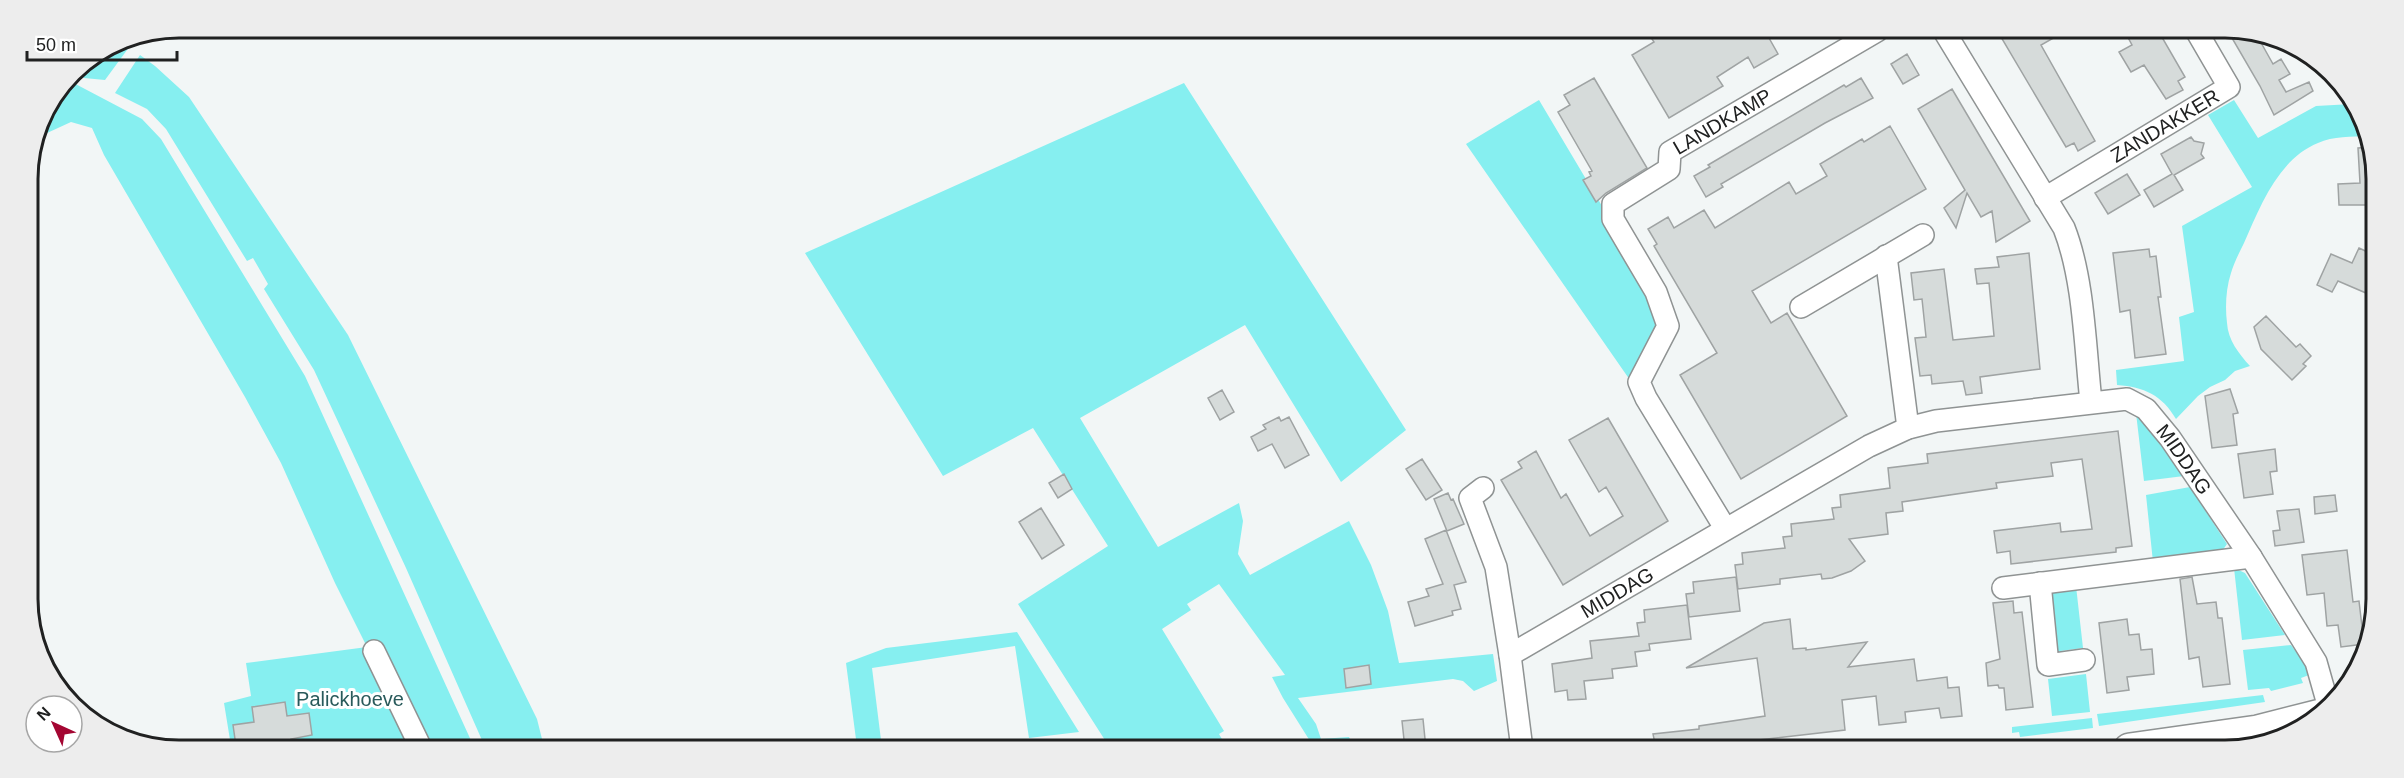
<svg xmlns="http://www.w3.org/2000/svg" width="2404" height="778" viewBox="0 0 2404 778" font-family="Arial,sans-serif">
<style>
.green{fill:#86eff0}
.building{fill:#d6dbda;stroke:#9fa3a3;stroke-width:1.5}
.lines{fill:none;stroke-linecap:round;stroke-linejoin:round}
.minor-casing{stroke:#8f9393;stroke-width:24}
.primary-casing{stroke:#8f9393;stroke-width:36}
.minor{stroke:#fff;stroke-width:21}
.primary{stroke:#fff;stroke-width:33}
.labels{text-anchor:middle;stroke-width:6;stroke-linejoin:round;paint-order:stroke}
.street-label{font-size:20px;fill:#202121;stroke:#fff}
.park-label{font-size:20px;fill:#295a5b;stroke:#fff}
.rim{fill:none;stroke:#202121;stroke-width:3}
</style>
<rect width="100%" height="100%" fill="#f2f6f6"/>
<path class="green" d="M138,35L105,80L84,78L71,71L121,38Z
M140,55L155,66L189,97L348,335L537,719L544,747H485L406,568L314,370L264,289L268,284L253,258L247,261L166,129L147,109L115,93Z
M66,79L142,119L161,139L305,376L474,747L231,746L224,703L251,696L246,663L367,647L335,583L281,463L245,397L104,155L92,128L71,122L34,139L39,120Z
M1184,83L1406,430L1341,482L1245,325L1080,418L1158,547L1239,503L1243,521L1238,554L1250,575L1349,521L1371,565L1388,611L1399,663L1493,654L1497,681L1474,691L1463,681L1453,679L1298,698L1316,724L1321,739L1349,737L1355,749H1315L1283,698L1272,677L1285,675L1219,584L1187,604L1191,610L1162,629L1224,731L1219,734L1227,748H1110L1018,604L1108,546L1033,428L943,476L805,253Z
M1539,100L1602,206C1594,231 1658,282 1656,324C1656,337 1638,369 1632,383L1466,144Z
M2234,100L2258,138L2316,106L2352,104L2368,136C2352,137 2333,136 2318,143C2278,159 2260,207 2244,243C2239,253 2234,263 2231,273C2226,288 2225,307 2227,323C2228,340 2239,354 2250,366L2235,371L2225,380L2210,387L2198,396L2176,419C2162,395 2144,387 2117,385L2116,370L2184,361L2179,317L2194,312L2182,226L2252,187L2208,115Z
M2136,413L2145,418L2184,476L2144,481Z
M2190,487L2227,544L2220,554L2153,562L2146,495Z
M2234,568L2245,573L2285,635L2242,640Z
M2076,586L2083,648L2053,652L2049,596L2053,591Z
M1017,632L1079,732L1029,738L1015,646L872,668L882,748L857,747L846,663L886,648Z
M2291,645L2303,661L2309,675L2301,678L2303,683L2271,691L2269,688L2248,690L2243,650Z
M2086,674L2090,712L2052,716L2048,679Z
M2263,695L2265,702L2099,726L2097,714Z
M2092,718L2093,728L2020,737L2019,732L2012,733V727Z"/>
<path class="building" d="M1666,31H1696L1698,38L1711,31H1765L1778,54L1754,68L1748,57L1717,77L1723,86L1669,118L1632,55L1654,42L1652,39Z
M1998,32H2064L2041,45L2095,141L2078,151L2074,143L2066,147Z
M2125,32H2159L2185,77L2178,81L2183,90L2166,99L2144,65L2131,72L2119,52L2132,45Z
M2243,32H2255L2273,64L2281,59L2290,74L2279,80L2286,92L2309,82L2313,91L2274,115L2260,86L2232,38Z
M1907,54L1919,75L1903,84L1891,64Z
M1594,78L1647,168L1606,193L1596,202L1583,180L1591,176L1589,172L1592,171L1558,112L1570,105L1564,95Z
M1861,78L1873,98L1825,123L1721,184L1723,187L1706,197L1694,176L1710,167L1708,165L1844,85L1846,87Z
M1952,89L2030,221L1996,242L1992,211L1981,217L1967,193L1956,228L1944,208L1965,190L1918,109Z
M1890,126L1926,189L1752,291L1771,323L1787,313L1847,416L1741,479L1680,375L1717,353L1654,246L1657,244L1648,229L1668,217L1674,228L1704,210L1715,228L1789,182L1796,194L1827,176L1820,164L1862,139L1864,142Z
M2191,137L2194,141L2204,143L2201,154L2204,158L2174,175L2183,190L2154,207L2144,190L2172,174L2161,154Z
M2373,147L2374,205H2339L2338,184L2360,183L2358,148Z
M2127,174L2140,195L2108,214L2095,193Z
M2359,248L2374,255L2373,296L2338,281L2332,292L2317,285L2331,254L2352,263Z
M2149,249L2150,257L2156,256L2161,297H2158L2166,354L2135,358L2130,310L2120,312L2113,253Z
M2029,253L2040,369L1980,377L1982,393L1966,395L1963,381L1932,384L1931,375L1920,376L1915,338L1926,337L1922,299L1914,300L1911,273L1944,269L1953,340L1994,336L1989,283L1977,284L1975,269L1999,267L1997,257Z
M2266,316L2296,347L2300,344L2311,356L2303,364L2306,366L2292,380L2261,349L2254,327Z
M2230,389L2238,413L2233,414L2237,445L2212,448L2205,396Z
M1222,390L1234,412L1220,420L1208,398Z
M1279,417L1281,421L1289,417L1309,455L1285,468L1272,444L1258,451L1251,437L1266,429L1263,425Z
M1608,418L1668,521L1563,585L1501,480L1522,468L1518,462L1536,451L1561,498L1566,494L1590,536L1623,516L1606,487L1599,492L1569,440Z
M2118,431L2132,546L2116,548V552L2011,564L2010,551L1997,553L1994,531L2060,523L2061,532L2092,529L2082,459L2051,463L2053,476L1996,483L1997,488L1902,502L1903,511L1886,513L1888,534L1849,539L1865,561L1851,571L1832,578L1822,579L1821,574L1780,579V584L1738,589L1735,565L1743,564L1742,553L1785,548L1783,537L1792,536L1791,524L1834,519L1832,508L1841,507L1840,495L1890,488L1888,468L1928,463L1927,454Z
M2275,449L2277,471L2270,472L2273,494L2244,498L2238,454Z
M1422,459L1442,490L1426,500L1406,469Z
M1064,474L1072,489L1058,498L1049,483Z
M1448,493L1451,500L1453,499L1464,524L1447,531L1434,499Z
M2335,495L2337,511L2315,514L2314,497Z
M1041,508L1064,545L1042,559L1019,522Z
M2299,509L2304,542L2275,546L2273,531L2280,530L2277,511Z
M1446,530L1466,582L1454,585L1461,609L1452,611L1453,615L1415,626L1408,602L1429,596L1426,589L1443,584L1425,539Z
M2347,550L2353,602L2359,601L2364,644L2341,647L2338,625L2327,626L2324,593L2307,595L2302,555Z
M1736,577L1740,611L1689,617L1686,594L1694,593L1693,582Z
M2192,577L2197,604L2216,602L2218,618H2222L2230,684L2203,687L2199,657L2189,659L2180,579Z
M2013,601L2014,613L2022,612L2033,707L2006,710L2004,688H1999L1998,685L1988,686L1986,663L2000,659L1993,603Z
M1687,605L1691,639L1649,644L1650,650L1635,652L1637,666L1612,669L1613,678L1584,681L1586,699L1568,700L1567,690L1555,692L1552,664L1592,658L1590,641L1639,636L1637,623L1645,622L1644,610Z
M1790,619L1793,649L1806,648V650L1867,642L1848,667L1914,659L1917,681L1947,677L1948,688L1959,687L1962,716L1941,718L1939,708L1905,712L1906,722L1879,725L1876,696L1842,700L1845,730L1742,742L1743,750L1656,749L1653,734L1699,729V726L1765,716L1757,658L1686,668L1764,623Z
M2127,619L2129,635L2139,634L2141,650L2152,649L2154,674L2127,677L2129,690L2107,693L2099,623Z
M1369,665L1371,684L1346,688L1344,669Z
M285,702L287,716L309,713L312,735L291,739L292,746H236L233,725L254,722L252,707Z
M1423,719L1426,749H1405L1402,721Z"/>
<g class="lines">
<defs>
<g id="minor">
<path d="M1944,31L2064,228C2084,279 2085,347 2091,402"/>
<path id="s1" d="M2045,198L2229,87L2197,32"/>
<path d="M1886,256L1908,428"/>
<path d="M1801,307L1923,235"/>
<path d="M1483,488L1470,498L1496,567L1510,655L1522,749"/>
<path id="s2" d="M1725,528L1646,398L1639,382L1668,326L1656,292L1613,219V204L1669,169L1670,152L1877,31"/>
<path d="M2040,583L2048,665L2084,660"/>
<path d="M2003,588L2251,557"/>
<path d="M374,651L420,746"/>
<path id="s3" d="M1510,655L1869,446L1908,428L1936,421L2127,399L2146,409L2170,438L2251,557L2316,662L2329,708"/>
</g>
<path id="primary" d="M2130,750L2258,732L2321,716"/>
</defs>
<use href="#minor" class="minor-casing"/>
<use href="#primary" class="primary-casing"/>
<use href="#minor" class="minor"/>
<use href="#primary" class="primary"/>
</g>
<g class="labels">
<g class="street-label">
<text dy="7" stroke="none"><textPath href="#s2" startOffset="512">LANDKAMP</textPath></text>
<text dy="7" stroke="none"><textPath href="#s1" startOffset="140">ZANDAKKER</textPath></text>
<text dy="7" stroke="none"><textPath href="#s3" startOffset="764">MIDDAG</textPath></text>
<text dy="7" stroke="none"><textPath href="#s3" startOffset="124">MIDDAG</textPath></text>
</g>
<g class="park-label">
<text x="350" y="706">Palickhoeve</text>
</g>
</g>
<path d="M0 0H2404V778H0ZM179 38H2225A141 141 0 0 1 2366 179V599A141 141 0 0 1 2225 740H179A141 141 0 0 1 38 599V179A141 141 0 0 1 179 38Z" fill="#ededed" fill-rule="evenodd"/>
<path class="rim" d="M179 38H2225A141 141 0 0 1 2366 179V599A141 141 0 0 1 2225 740H179A141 141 0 0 1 38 599V179A141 141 0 0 1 179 38Z"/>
<g transform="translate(54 724) rotate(315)"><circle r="28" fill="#ffffff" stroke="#a6a6a6" stroke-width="1.5"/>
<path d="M0-4.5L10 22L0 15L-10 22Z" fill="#a40632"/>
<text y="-9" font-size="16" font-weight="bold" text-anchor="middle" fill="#202121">N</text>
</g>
<path d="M27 51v9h150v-9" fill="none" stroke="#202121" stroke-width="3"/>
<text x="36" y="51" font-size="18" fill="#202121" stroke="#ffffff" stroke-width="4.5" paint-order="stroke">50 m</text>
</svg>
